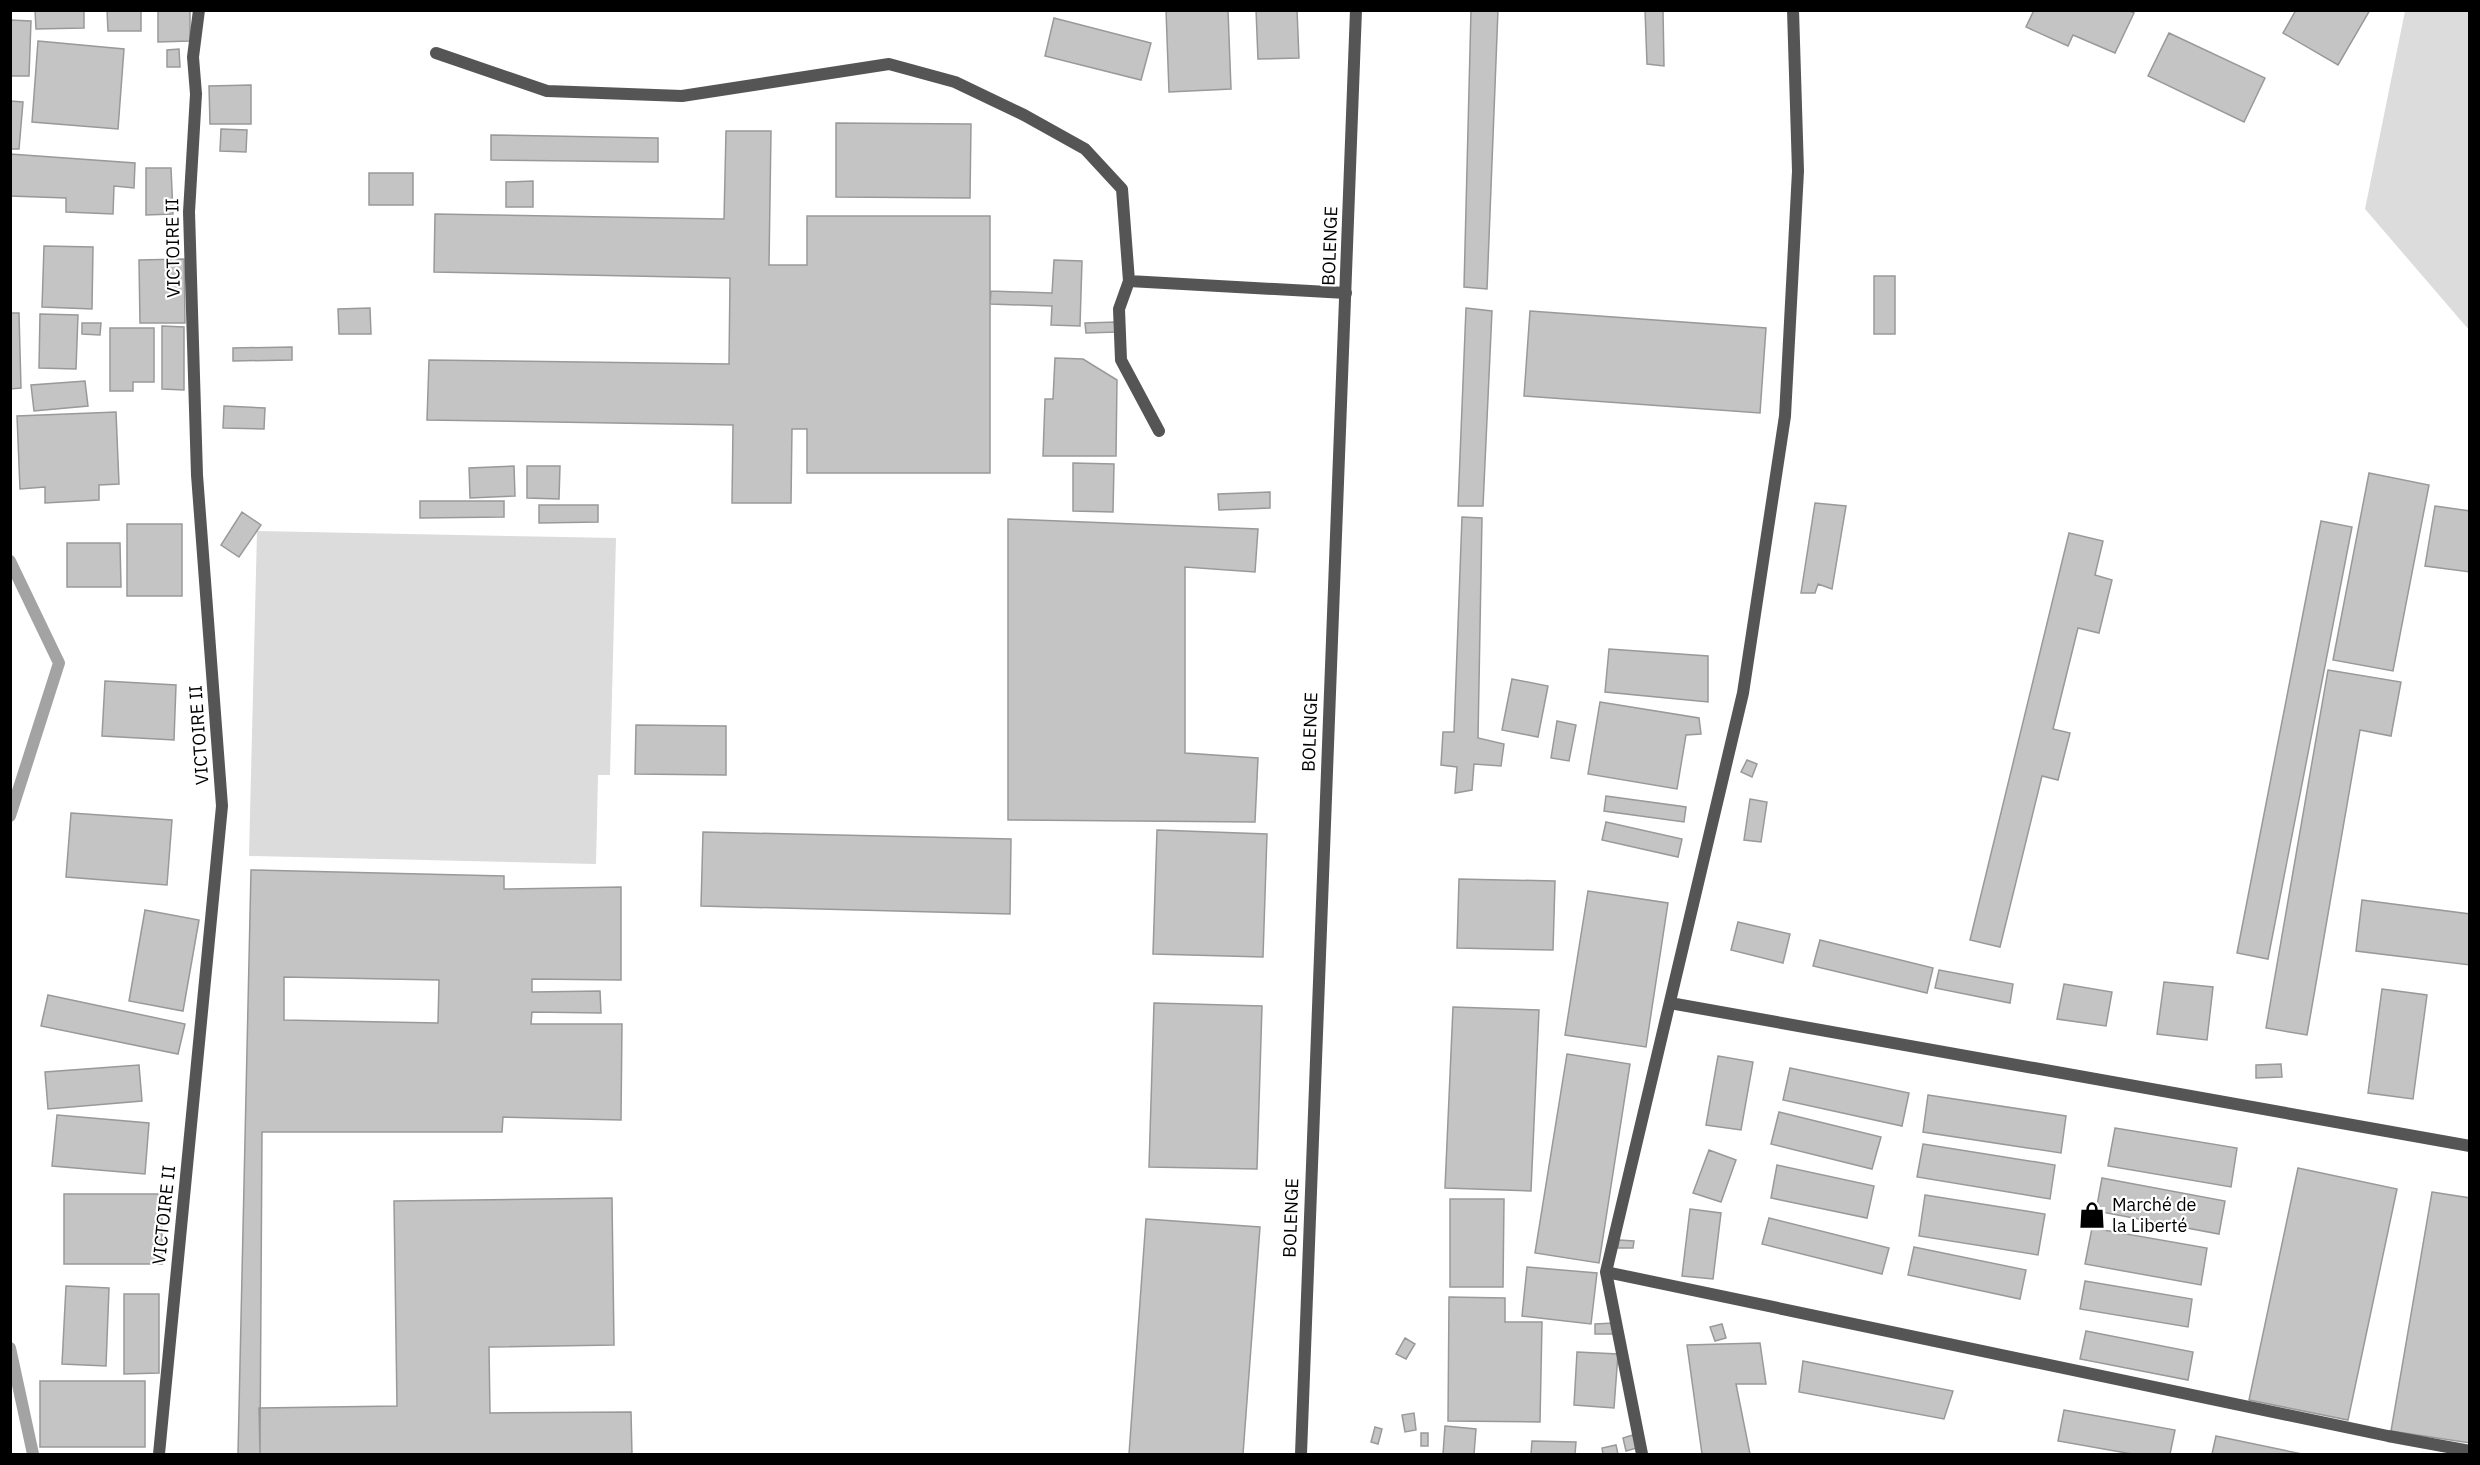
<svg xmlns="http://www.w3.org/2000/svg" width="2480" height="1465" viewBox="0 0 2480 1465" font-family="'IBM Plex Sans',sans-serif">
<style>
.green{fill:#dcdcdc}
.lines{fill:none;stroke-linecap:round;stroke-linejoin:round}
.stream{stroke:#a3a3a3;stroke-width:12}
.building{fill:#c4c4c4;stroke:#999;stroke-width:1.5;fill-rule:evenodd}
.service{stroke:#555;stroke-width:12}
.minor{stroke:#555;stroke-width:12}
.labels{text-anchor:middle;stroke-width:4.5;stroke-linejoin:round;paint-order:stroke}
.street-label{font-size:18px;fill:#000;stroke:#fff}
.poi-label{font-size:18px;fill:#000;stroke:#fff;text-anchor:start}
</style>
<rect width="100%" height="100%" fill="#fff"/>
<path class="green" d="M2405,11H2469V330L2365,209Z
M257,531L616,538L610,775H598L596,864L249,856Z"/>
<g class="lines">
<path class="stream" d="M10,561L59,663L10,816
M10,1348L33,1454"/>
</g>
<path class="building" d="M35,10H84V28L36,29Z
M107,10H141V31H108Z
M158,10H190V41L158,42Z
M1166,10H1228L1231,89L1169,92Z
M1256,10H1297L1299,58L1258,59Z
M1471,10H1498L1487,289L1464,287Z
M1645,10H1663L1664,66L1647,64Z
M2034,10H2127L2134,13L2115,53L2073,35L2068,46L2026,27Z
M2296,10H2370L2338,65L2283,33Z
M1054,18L1151,43L1141,80L1045,56Z
M10,20L31,21L29,76H10Z
M2169,33L2265,78L2244,122L2148,76Z
M38,41L124,49L118,129L32,122Z
M179,49L180,67H167V50Z
M251,85V124H210L209,86Z
M10,101L23,102L19,149H10Z
M836,123L971,124L970,198L836,197Z
M221,129L247,130L246,152L220,151Z
M726,131H771L769,265H807V216H990V473H807V429H792L791,503H732L733,425L427,420L429,360L729,364L730,278L434,272L435,214L724,219Z
M491,135L658,138V162L491,160Z
M10,154L135,163L134,188L114,186L113,214L66,212V198L10,196Z
M146,168H171L173,214L146,215Z
M369,173H413V205H369Z
M533,181V207H506V182Z
M44,246L93,247L92,309L42,307Z
M184,259L185,323H140L139,260Z
M1054,260L1082,261L1080,326L1051,325L1052,306L990,304L991,291L1052,293Z
M1874,276H1895V334H1874Z
M370,308L371,334H339L338,309Z
M1466,308L1492,311L1483,506H1458Z
M1530,311L1766,328L1760,413L1524,396Z
M10,313H19L21,388L10,389Z
M40,314L78,315L76,369L39,368Z
M1116,322L1117,332L1086,333L1085,323Z
M82,323H101L100,335L82,334Z
M162,326L184,327V390L162,389Z
M110,328H154V382H133V391H110Z
M292,347V360L233,361V348Z
M1055,358L1083,359L1117,380L1116,456H1043L1045,399H1053Z
M85,381L88,406L34,411L31,385Z
M224,406L265,408L264,429L223,428Z
M116,412L119,484L99,485V500L45,503V487L20,489L17,416Z
M1073,463L1114,464L1113,512L1073,511Z
M514,466L515,496L470,498L469,468Z
M527,466H560L559,499L527,498Z
M2369,473L2429,485L2393,671L2333,660Z
M1270,492V508L1219,510L1218,494Z
M420,501H504V517L420,518Z
M1815,503L1846,506L1832,589L1818,584L1815,593H1801Z
M539,505H598V522L539,523Z
M2435,506L2470,511V572L2425,566Z
M242,512L261,525L239,557L221,545Z
M1462,517L1482,518L1478,738L1504,744L1501,766L1474,764L1472,790L1455,793L1457,767L1441,765L1443,732H1454Z
M1008,519L1258,529L1255,572L1185,567V753L1258,758L1255,822L1008,820Z
M2321,521L2352,527L2268,959L2237,953Z
M127,524H182V596H127Z
M2069,533L2103,541L2095,575L2112,580L2099,633L2078,628L2053,729L2070,733L2058,780L2042,776L2000,947L1970,940Z
M67,543H120L121,587H67Z
M1609,649L1708,656V702L1605,692Z
M2328,670L2401,682L2391,736L2360,730L2307,1035L2266,1028Z
M1512,679L1548,686L1538,737L1502,730Z
M105,681L176,685L174,740L102,736Z
M1600,702L1699,718L1701,734L1686,735L1677,789L1588,774Z
M1557,721L1576,725L1569,761L1551,758Z
M636,725L726,726V775L635,774Z
M1747,760L1757,764L1752,777L1741,772Z
M1606,796L1686,807L1684,822L1604,811Z
M1750,799L1767,802L1761,842L1744,840Z
M71,813L172,820L167,885L66,877Z
M1606,822L1682,839L1678,857L1602,840Z
M1157,830L1267,834L1263,957L1153,954Z
M703,832L1011,839L1010,914L701,906Z
M251,870L504,876V889L621,887V980L532,979V992L600,991L601,1013L532,1012L531,1024H622L621,1120L503,1117L502,1132H262L260,1454H238ZM284,977L439,980L438,1023L284,1020Z
M1459,879L1555,881L1553,950L1457,948Z
M1588,891L1668,903L1646,1047L1565,1035Z
M2362,900L2470,914V965L2356,951Z
M145,910L199,920L183,1011L129,1001Z
M1738,922L1790,934L1783,963L1731,950Z
M1820,940L1933,968L1927,993L1813,966Z
M1939,970L2013,984L2010,1003L1935,988Z
M2164,982L2213,987L2207,1040L2157,1034Z
M2064,984L2112,992L2106,1026L2057,1019Z
M2382,989L2427,995L2413,1099L2368,1093Z
M48,995L185,1024L178,1054L41,1026Z
M1154,1003L1262,1006L1257,1169L1149,1167Z
M1453,1007L1539,1010L1531,1191L1445,1188Z
M1567,1054L1630,1064L1599,1263L1535,1253Z
M1718,1056L1753,1062L1741,1130L1706,1125Z
M2281,1064L2282,1077L2256,1078V1065Z
M139,1065L142,1101L48,1109L45,1072Z
M1790,1068L1909,1093L1902,1126L1783,1100Z
M1928,1095L2066,1116L2061,1153L1923,1132Z
M1779,1112L1881,1137L1872,1169L1771,1144Z
M57,1115L149,1123L145,1174L52,1166Z
M2115,1128L2237,1148L2231,1187L2108,1166Z
M1923,1144L2055,1165L2050,1199L1917,1177Z
M1709,1150L1736,1160L1721,1202L1693,1193Z
M1777,1165L1874,1186L1867,1218L1771,1198Z
M2298,1168L2397,1189L2348,1420L2249,1400Z
M2102,1178L2225,1201L2219,1234L2096,1211Z
M2432,1192L2470,1198V1443L2391,1431Z
M64,1194H162V1264H64Z
M1925,1195L2045,1214L2038,1255L1919,1236Z
M612,1198L614,1345L489,1347L490,1413L631,1412L632,1454H260L259,1408L397,1406L394,1201Z
M1450,1199H1504L1503,1287H1450Z
M1690,1209L1721,1213L1713,1279L1682,1276Z
M1769,1218L1889,1248L1882,1274L1762,1244Z
M1146,1219L1260,1227L1243,1454H1129Z
M2092,1228L2207,1248L2201,1285L2085,1264Z
M1619,1240L1634,1241L1633,1248H1618Z
M1914,1247L2026,1270L2020,1299L1908,1275Z
M1527,1267L1597,1273L1591,1324L1522,1316Z
M2085,1281L2192,1299L2188,1327L2080,1309Z
M66,1286L109,1288L106,1366L62,1364Z
M124,1294H159V1373L124,1374Z
M1449,1297L1505,1298V1322H1542L1540,1422L1448,1421Z
M1613,1323L1614,1334H1595V1324Z
M1722,1324L1726,1338L1715,1341L1710,1327Z
M2086,1331L2193,1352L2188,1380L2080,1359Z
M1405,1338L1415,1344L1406,1359L1396,1354Z
M1760,1343L1766,1384H1736L1750,1454H1702L1687,1345Z
M1577,1352L1618,1354L1614,1408L1574,1405Z
M1803,1361L1953,1391L1944,1419L1799,1392Z
M40,1381H145V1447H40Z
M2064,1410L2175,1430L2170,1454H2132L2058,1441Z
M1414,1413L1416,1430L1405,1432L1402,1415Z
M1445,1426L1476,1429L1474,1454H1443Z
M1375,1427L1382,1429L1378,1444L1371,1442Z
M1421,1433H1428V1446H1421Z
M1636,1434L1640,1447L1626,1451L1623,1438Z
M2216,1436L2302,1454H2212Z
M1532,1441L1576,1442L1575,1454H1531Z
M1616,1445L1618,1454H1603L1602,1448Z"/>
<g class="lines">
<path class="service" d="M436,53L547,91L682,96L889,64L955,82L1024,115L1085,149L1122,189L1129,281
M1159,431L1121,360L1119,309L1129,281L1346,293
M1670,1003L2470,1146
M1606,1272L2388,1436L2470,1451
M1642,1454L1606,1272L1743,693L1785,416L1798,171L1793,10"/>
<path class="minor" d="M159,1454L222,806L197,475L189,212L196,94L193,57L199,10
M1301,1454L1356,10"/>
</g>
<defs>
<symbol id="shop-bare" viewBox="-9 -9 18 18"><path d="M-5-2.5h2.3a2.7 3.5 0 0 1 5.4 0H5L5.5 6h-11ZM-1.5-2.5h3a1.5 2.3 0 0 0-3 0Z" fill="#000" stroke="#fff" stroke-width="2.5" paint-order="stroke"/></symbol>
</defs>
<g fill-rule="evenodd">
<use href="#shop-bare" x="2073" y="1196" width="38" height="38"/>
</g>
<g class="labels">
<g class="street-label">
<text transform="translate(1330 246) rotate(-88)" y="6">BOLENGE</text>
<text transform="translate(173 248) rotate(-91)" y="6">VICTOIRE II</text>
<text transform="translate(1310 732) rotate(-88)" y="6">BOLENGE</text>
<text transform="translate(199 735) rotate(-94)" y="6">VICTOIRE II</text>
<text transform="translate(164 1215) rotate(-84)" y="6">VICTOIRE II</text>
<text transform="translate(1291 1218) rotate(-88)" y="6">BOLENGE</text>
</g>
<g class="poi-label">
<text x="2112" y="1211">Marché de<tspan x="2112" dy="21">la Liberté</tspan></text>
</g>
</g>
<rect width="2480" height="1465" fill="none" stroke="#000000" stroke-width="24"/>
</svg>
